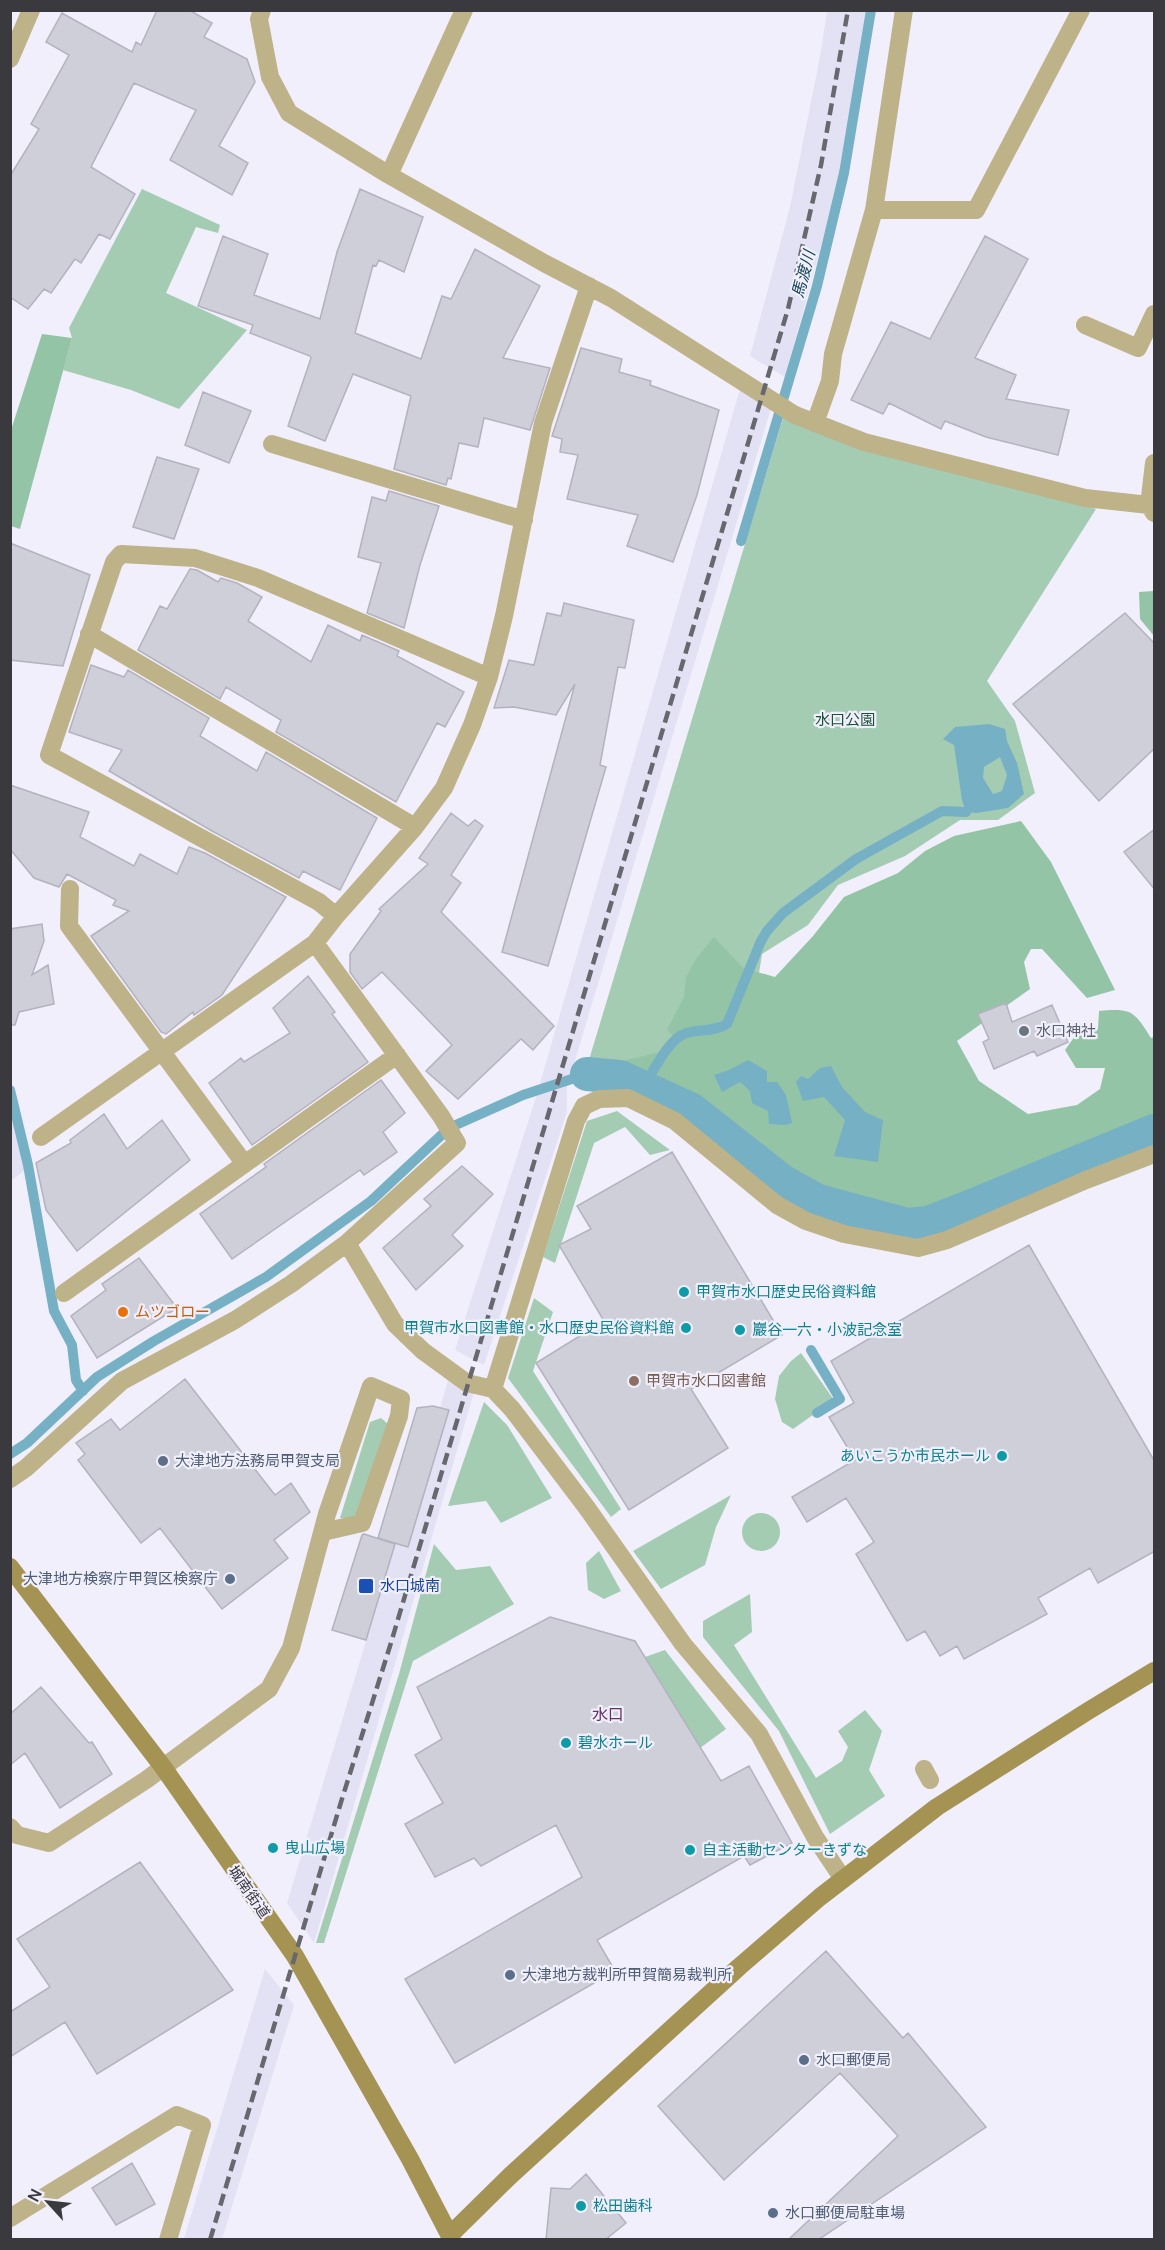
<svg xmlns="http://www.w3.org/2000/svg" width="1165" height="2250" viewBox="0 0 1165 2250" font-family="Manrope,'Noto Sans JP',sans-serif">
<style>
.built{fill:#e3e2f4}
.green{fill:#a4ccb3}
.forest{fill:#93c4a6}
.water{fill:#76b0c5;fill-rule:evenodd}
.lines{fill:none;stroke-linecap:round;stroke-linejoin:round}
.stream{stroke:#76b0c5;stroke-width:10}
.canal{stroke:#76b0c5;stroke-width:34}
.building{fill:#cfcfda;stroke:#b3b2be;stroke-width:1.5}
.street{stroke:#beb289;stroke-width:18}
.secondary{stroke:#a59353;stroke-width:18}
.rail{stroke:#67676e;stroke-width:4.5;stroke-dasharray:12 6;stroke-linecap:butt}
.worship-dot{fill:#6b7280;stroke:#f0effb;stroke-width:2}
.culture-dot{fill:#0f9aa8;stroke:#f0effb;stroke-width:2}
.food-dot{fill:#e8710a;stroke:#f0effb;stroke-width:2}
.education-dot{fill:#8d6e63;stroke:#f0effb;stroke-width:2}
.service-dot{fill:#5c6f8a;stroke:#f0effb;stroke-width:2}
.transit-dot{fill:#1a4fb4;stroke:#f0effb;stroke-width:2}
.labels{text-anchor:middle;stroke-width:4.5;stroke-linejoin:round;paint-order:stroke}
.park-label{font-size:15px;fill:#195235;stroke:#f0effb}
.worship-label{font-size:15px;fill:#5b616d;stroke:#f0effb;text-anchor:start}
.culture-label{font-size:15px;fill:#0d838f;stroke:#f0effb;text-anchor:start}
.food-label{font-size:15px;fill:#c56008;stroke:#f0effb;text-anchor:start}
.education-label{font-size:15px;fill:#785e54;stroke:#f0effb;text-anchor:start}
.service-label{font-size:15px;fill:#4e5e75;stroke:#f0effb;text-anchor:start}
.transit-label{font-size:15px;fill:#164399;stroke:#f0effb;text-anchor:start}
.street-label{font-size:15px;fill:#39393e;stroke:#f0effb}
.water-label{font-size:16px;font-style:italic;fill:#164858;stroke:#f0effb}
.neighbourhood-label{font-size:16px;fill:#633569;stroke:#f0effb}
</style>
<rect width="100%" height="100%" fill="#f0effb"/>
<path class="built" d="M827,11H867L835,195L785,377L750,356L790,207L820,57Z
M740,389L772,405L567,1087V1112L484,1365L455,1350L537,1094Z
M10,1100L26,1169L11,1181H10Z
M449,1377L474,1392L314,1943L287,1903L366,1641L332,1630L362,1533L408,1547L448,1411L440,1408Z
M265,1969L294,2005L222,2239H184Z"/>
<path class="green" d="M142,189L220,225L218,233L196,227L166,293L247,330L179,409L131,390L63,370L72,338L69,328Z
M784,415L1096,509L987,681L1015,721L1035,793L998,820H960L905,856L838,885L808,925L762,954L751,1025L815,1201L727,1153L625,1081L585,1073Z
M617,1111L670,1150L650,1155L625,1127L594,1143L555,1263L543,1257L587,1121Z
M534,1298L553,1312L533,1371L621,1509L611,1517L508,1378Z
M801,1353L834,1400L793,1429L782,1422L775,1399L779,1376L791,1361Z
M484,1402L507,1425L552,1498L501,1523L486,1501L448,1506Z
M381,1418L389,1425L356,1518H340L370,1422Z
M731,1495L716,1527L705,1565L661,1589L633,1551Z
M742 1532a19 19 0 1 1 38 0a19 19 0 1 1-38 0Z
M434,1544L456,1570L490,1566L514,1604L413,1661L324,1943H316L399,1674Z
M599,1551L621,1591L604,1599L588,1590L586,1563Z
M750,1594L752,1632L734,1645L816,1778L842,1761L848,1747L838,1731L865,1710L882,1731L869,1770L885,1796L830,1834L779,1731L703,1637V1621Z
M665,1650L726,1729L700,1748L645,1657Z"/>
<path class="forest" d="M42,334L72,338L20,529L11,526V430Z
M1154,591V636L1140,619L1139,592Z
M1021,821L1051,862L1115,990L1087,998L1042,949H1031L1024,962L1030,989L957,1041L979,1081L1028,1114L1077,1105L1100,1089L1105,1068H1076L1065,1050L1078,1032L1098,1029L1099,1011C1132,1008 1134,1011 1151,1038L1154,1037V1139L1102,1160L997,1209L909,1234L805,1204L674,1110L639,1095L620,1073L626,1060L674,1049L677,1039L667,1030L684,997L686,977L696,959L714,937L743,968L775,977L813,936L844,897L898,873L925,851L954,836Z"/>
<path class="water" d="M989,724L1005,729L1007,741L1017,763L1024,794L1008,808L976,813L966,812L962,800L954,745L943,739L955,727ZM1000,757L1007,775L1002,791L993,794L983,778L984,767Z
M748,1060L767,1071V1082H777L786,1095L792,1123L786,1125L769,1124L768,1111L752,1103L750,1091L740,1082L722,1092L714,1075L729,1070Z
M831,1066L842,1087L865,1112L883,1120L878,1162L834,1156L845,1120L824,1097L803,1101L796,1082L801,1076L808,1079L820,1068Z"/>
<g class="lines">
<path class="stream" d="M741,541L817,286L844,173L871,10
M643,1088C653,1072 668,1039 686,1033C700,1029 714,1032 727,1024L761,941L767,931L783,913L856,859L942,811L966,812
M10,1090L28,1165L54,1311L72,1345L76,1380L83,1391
M811,1350L840,1399L817,1413
M10,1454L27,1443L97,1377L154,1341L266,1277L371,1201L449,1128L523,1095L587,1074"/>
<path class="canal" d="M587,1074L620,1077L692,1110L782,1181L818,1201L907,1225L928,1223L974,1205L1154,1131"/>
</g>
<path class="building" d="M157,10H189L212,23L204,37L247,59L255,82L219,146L248,163L232,195L170,160L196,110L134,83L91,167L135,194L110,239L99,234L81,263L75,259L51,293L44,289L28,309L10,297V176L39,129L31,124L69,55L46,42L62,13L132,52L136,42L141,45Z
M360,189L423,217L404,272L379,260L376,266L373,265L355,333L421,359L442,296L451,299L475,249L540,286L503,358L550,368L530,430L484,418L478,447L459,443L451,479L448,478L446,485L394,469L411,396L353,374L325,441L288,426L311,358L310,356L250,333L253,325L198,306L223,236L268,254L254,295L320,319L337,252Z
M985,236L1028,259L975,358L1016,375L1006,399L1069,410L1058,455L986,437L945,421L941,429L889,403L883,414L851,400L891,322L930,339Z
M581,348L622,359L619,372L651,381L650,385L719,410L697,495L673,562L627,546L638,515L567,499L578,455L560,452L562,439L552,436Z
M203,392L251,411L229,463L185,445Z
M157,457L199,469L174,539L133,527Z
M389,491L439,506L420,565L404,628L367,613L381,563L358,557L372,497L386,501Z
M10,543L90,575L63,666L10,660Z
M190,569L197,570L218,582L221,578L237,583L262,597L248,621L311,662L328,625L360,641L362,635L399,651L397,656L464,692L445,727L437,723L396,802L276,732L281,720L226,687L220,699L138,650L160,606L167,609Z
M564,603L634,620L625,668L618,667L600,765L606,767L548,966L502,952L575,684L556,715L514,707L494,708L509,660L534,665L547,613L561,616Z
M1125,613L1155,644V748L1099,801L1013,704Z
M91,665L124,677L128,670L209,718L200,736L257,771L266,752L377,818L340,890L303,871L299,878L212,831L109,771L122,750L69,732Z
M10,785L89,812L80,837L134,866L140,854L177,874L189,847L205,853L286,897L222,995L194,1015L193,1012L166,1034L161,1032L91,936L129,911L113,905L116,900L67,874L59,887L34,878L10,849Z
M451,813L468,826L475,820L483,826L451,875L461,883L441,912L554,1026L533,1050L521,1039L458,1099L426,1071L452,1045L382,972L362,989L350,972V954L381,911L379,909L428,864L419,858Z
M1155,829V890L1124,852Z
M42,924L44,941L32,975L48,965L54,1004L19,1012L15,1025H10V929Z
M308,976L335,1012L332,1014L368,1062L252,1145L209,1083L241,1058L244,1062L290,1033L273,1008Z
M1006,1003L1012,1022L1052,1005L1068,1042L1037,1056L1034,1051L994,1069L983,1042L989,1039L978,1014Z
M381,1080L405,1113L383,1132L397,1152L364,1175L360,1170L232,1259L200,1214L266,1167L264,1164Z
M104,1114L127,1149L162,1120L190,1160L77,1251L46,1210L36,1163L71,1143L70,1140Z
M672,1152L782,1335L691,1389L728,1448L629,1510L536,1363L604,1321L559,1245L591,1229L577,1206Z
M462,1166L493,1194L452,1235L463,1246L416,1290L383,1248L431,1206L424,1199Z
M1029,1245L1155,1462V1551L1098,1583L1090,1568L1038,1598L1047,1614L964,1659L957,1646L940,1656L925,1631L907,1641L856,1554L874,1542L846,1498L807,1522L792,1497L855,1460L829,1417L854,1403L831,1361Z
M139,1258L177,1308L97,1358L71,1316L106,1290L102,1284Z
M185,1379L275,1495L291,1483L310,1512L274,1540L288,1558L222,1609L160,1528L141,1543L78,1460L85,1454L76,1443L111,1419L120,1430Z
M433,1406L449,1410L408,1547L378,1538L417,1408Z
M364,1534L395,1544L366,1640L332,1630L362,1535Z
M550,1617L635,1641L721,1781L749,1766L792,1843L750,1865L744,1856L597,1940L615,1971L455,2063L405,1979L582,1877L556,1825L481,1866L474,1858L435,1877L405,1824L443,1803L415,1755L442,1739L417,1687Z
M41,1687L89,1743L92,1742L112,1774L60,1808L25,1753L10,1765V1714Z
M140,1862L233,1990L97,2074L65,2022L10,2057V2012L50,1987L17,1939Z
M826,1951L903,2038L908,2033L986,2127L818,2240H788L898,2136L840,2073L724,2180L658,2106Z
M132,2163L155,2204L116,2225L92,2188Z
M586,2174L626,2223L605,2240H546L551,2188L570,2189Z"/>
<g class="lines">
<path class="street" d="M262,10L259,19L270,77L289,113L389,175L544,263L611,298L795,415L864,442L1085,498L1149,505L1154,513
M10,59L31,10
M389,175L464,10
M874,210H976L1081,10
M1085,325L1138,348L1154,314
M815,423L830,381L833,354L874,210L904,10
M272,444L524,520
M1149,505L1154,463
M89,634L415,827
M70,889L69,926L244,1163
M336,916L319,902L49,755L114,562L121,554L195,558L258,578L489,677
M41,1137L315,943L336,916L415,827L444,788L472,725L489,677L504,616L543,423L589,286
M347,1243L395,1324L423,1351L467,1383L493,1389L512,1409L587,1508L683,1644L759,1734L815,1837L843,1879
M64,1293L397,1055
M493,1389L576,1121L584,1106L599,1099L628,1098L675,1121L777,1205L806,1221L844,1234L918,1248L947,1240L1086,1180L1154,1154
M10,1479L26,1468L122,1381L235,1320L291,1284L347,1243L457,1143L441,1116L315,943
M924,1769L930,1780
M10,1827L17,1835L49,1843L146,1780L269,1689L291,1648L327,1514L371,1386L401,1399L399,1416L362,1523L323,1532
M10,2218L177,2115L202,2125L168,2240"/>
<path class="secondary" d="M10,1567L163,1767L295,1956L410,2159L452,2240
M450,2235L511,2175L739,1967L820,1897L937,1807L1088,1711L1154,1671"/>
<path class="rail" d="M210,2240L341,1802L390,1646L788,309L821,165L848,10"/>
</g>
<circle class="worship-dot" cx="1024" cy="1031" r="6"/>
<g class="culture-dot">
<circle cx="684" cy="1292" r="6"/>
<circle cx="686" cy="1328" r="6"/>
<circle cx="740" cy="1330" r="6"/>
<circle cx="1002" cy="1456" r="6"/>
<circle cx="566" cy="1743" r="6"/>
<circle cx="273" cy="1848" r="6"/>
<circle cx="690" cy="1850" r="6"/>
<circle cx="581" cy="2206" r="6"/>
</g>
<circle class="food-dot" cx="123" cy="1312" r="6"/>
<circle class="education-dot" cx="634" cy="1381" r="6"/>
<g class="service-dot">
<circle cx="163" cy="1461" r="6"/>
<circle cx="230" cy="1579" r="6"/>
<circle cx="510" cy="1975" r="6"/>
<circle cx="804" cy="2060" r="6"/>
<circle cx="773" cy="2213" r="6"/>
</g>
<rect class="transit-dot" x="358" y="1578" width="16" height="16" rx="3"/>
<g class="labels">
<g class="park-label">
<text x="845" y="725">水口公園</text>
</g>
<g class="worship-label">
<text x="1036" y="1036">水口神社</text>
</g>
<g class="culture-label">
<text x="696" y="1297">甲賀市水口歴史民俗資料館</text>
<text x="674" y="1333" text-anchor="end">甲賀市水口図書館・水口歴史民俗資料館</text>
<text x="752" y="1335">巖谷一六・小波記念室</text>
<text x="990" y="1461" text-anchor="end">あいこうか市民ホール</text>
<text x="578" y="1748">碧水ホール</text>
<text x="285" y="1853">曳山広場</text>
<text x="702" y="1855">自主活動センターきずな</text>
<text x="593" y="2211">松田歯科</text>
</g>
<g class="food-label">
<text x="135" y="1317">ムツゴロー</text>
</g>
<g class="education-label">
<text x="646" y="1386">甲賀市水口図書館</text>
</g>
<g class="service-label">
<text x="175" y="1466">大津地方法務局甲賀支局</text>
<text x="218" y="1584" text-anchor="end">大津地方検察庁甲賀区検察庁</text>
<text x="522" y="1980">大津地方裁判所甲賀簡易裁判所</text>
<text x="816" y="2065">水口郵便局</text>
<text x="785" y="2218">水口郵便局駐車場</text>
</g>
<g class="transit-label">
<text x="380" y="1591">水口城南</text>
</g>
<g class="street-label">
<text transform="translate(249 1892) rotate(55)" y="5">城南街道</text>
</g>
<g class="water-label">
<text transform="translate(803 274) rotate(-75)" y="6">馬渡川</text>
</g>
<g class="neighbourhood-label">
<text x="608" y="1720">水口</text>
</g>
</g>
<rect width="1165" height="2250" fill="none" stroke="#39393e" stroke-width="24"/>
<g transform="translate(48 2202) rotate(297)" stroke="#f0effb" stroke-width="4.5" paint-order="stroke">
<path d="M0-4.5L10 22L0 15L-10 22Z" fill="#39393e"/>
<text y="-9" font-size="16" font-weight="bold" text-anchor="middle" fill="#39393e">N</text>
</g>
</svg>
